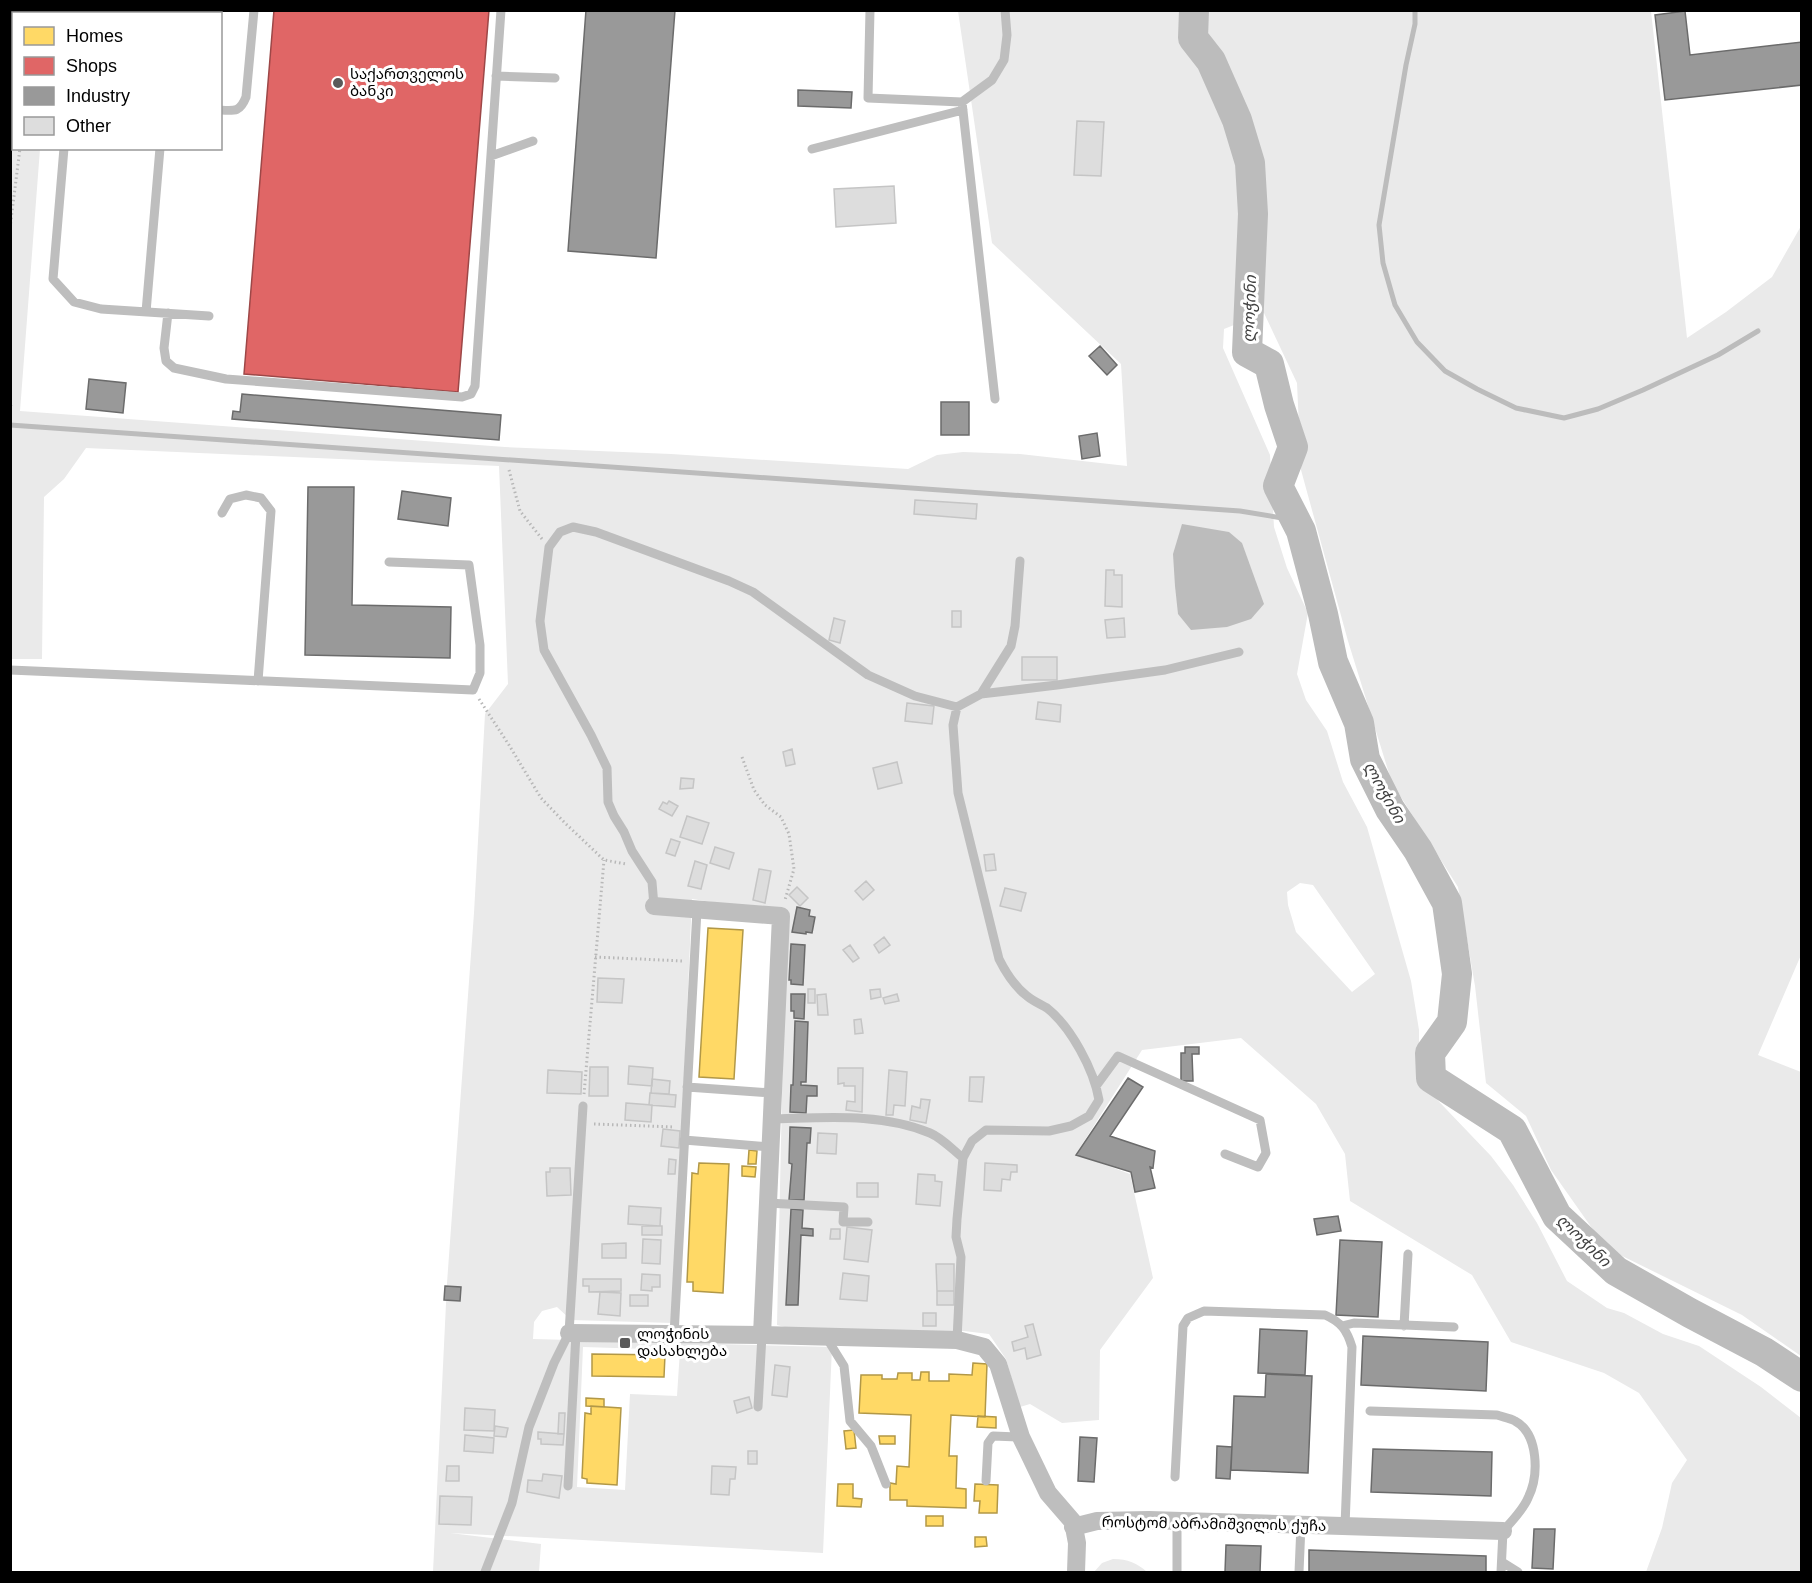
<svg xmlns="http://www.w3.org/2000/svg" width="1812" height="1583" viewBox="0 0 1812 1583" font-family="Helvetica,'Noto Sans Georgian',sans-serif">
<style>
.green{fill:#eaeaea;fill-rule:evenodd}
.water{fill:#bcbcbc}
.homes{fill:#ffd966;stroke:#b29847;stroke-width:1.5}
.shops{fill:#e06666;stroke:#9d4747;stroke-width:1.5}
.industry{fill:#999;stroke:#6b6b6b;stroke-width:1.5}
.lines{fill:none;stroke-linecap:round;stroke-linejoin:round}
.stream{stroke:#bcbcbc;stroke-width:5}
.river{stroke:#bcbcbc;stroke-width:30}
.building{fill:#ddd;stroke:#c5c5c5;stroke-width:1.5}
.path{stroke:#b8b8b8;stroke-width:3;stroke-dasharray:1.5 3;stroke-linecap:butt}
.service{stroke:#bebebe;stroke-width:9}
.minor{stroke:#bebebe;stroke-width:18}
.poi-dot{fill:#595959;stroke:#fff;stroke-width:2}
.labels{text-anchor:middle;stroke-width:6;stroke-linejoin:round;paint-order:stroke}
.poi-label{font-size:15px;fill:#000;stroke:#fff;text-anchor:start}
.street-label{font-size:15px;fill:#000;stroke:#fff}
.water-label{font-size:16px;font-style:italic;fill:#414141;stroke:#fff}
</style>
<rect width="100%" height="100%" fill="#fff"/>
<path class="green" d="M10,11H51L50,13L14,14V148L40,149L20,411L505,447L671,454L908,469L937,455L963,452L1020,454L1127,466L1121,364L992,243L958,11H1651L1687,338L1726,312L1772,277L1801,226V955L1758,1055L1801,1072V1356L1742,1315L1606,1248L1551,1170L1526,1116L1486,1083L1475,986L1458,887L1392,783L1348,641L1301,470L1297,383L1264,313L1224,329L1223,348L1270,455L1274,527L1287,568L1308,613L1297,674L1306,700L1327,731L1343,782L1367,827L1411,981L1419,1030V1066L1425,1087L1491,1156L1513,1185L1537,1223L1567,1281L1607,1308L1624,1313L1663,1334L1699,1346L1761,1387L1801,1418V1572H1646L1662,1528L1672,1483L1687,1460L1639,1393L1604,1373L1511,1342L1472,1275L1350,1201L1345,1154L1316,1104L1241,1038L1142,1050L1076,1154L1130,1174L1153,1278L1100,1350L1099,1420L1062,1423L1030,1404L1020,1407L1006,1359L989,1334L964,1331L805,1332L777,1325L786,913L692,899L673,1323L571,1320L557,1307L542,1311L534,1322L533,1339L832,1347L823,1553L450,1533L541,1544L539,1572H433L447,1283L474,913L485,714L508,684L499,466L86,448L64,479L44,497L42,659H11ZM1300,883L1313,885L1375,974L1352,992L1296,932L1288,905L1287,892ZM583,1347L680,1350L677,1396L630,1394L625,1490L577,1487Z
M1113,1559C1128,1559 1137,1563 1147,1572H1094L1102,1563Z"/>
<path class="water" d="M1182,524L1229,532L1242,543L1264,604L1251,619L1227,627L1191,630L1178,614L1175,586L1173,554Z"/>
<path class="homes" d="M708,928L743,930L734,1079L699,1077Z
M749,1150L757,1151L756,1164H748Z
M699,1163L729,1164L723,1293L693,1291V1282H687L692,1173L698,1174Z
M742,1166L756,1167L755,1177L742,1176Z
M592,1354L665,1355L664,1377L592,1376Z
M973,1363L987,1364L985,1417L951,1415L949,1456H957L956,1488L966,1489V1508L907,1506V1500H890V1483L896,1484L897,1466L909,1467L911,1415L859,1413L861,1375H882V1379H897L898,1373H912V1380H920L921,1372H929V1381H949V1374L972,1375Z
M586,1398L604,1399V1407L586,1406Z
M591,1406L621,1408L617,1485L587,1483V1479L582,1478L585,1413L591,1414Z
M978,1416L996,1417V1428L977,1427Z
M854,1430L856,1448L846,1449L844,1431Z
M879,1436H895V1444H880Z
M838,1484H853V1498L862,1499L861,1507L837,1506Z
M975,1484L998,1485L997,1513H979L980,1501H974Z
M926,1516H943V1526H926Z
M975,1537H986L987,1546L975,1547Z"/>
<path class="shops" d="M274,10H489L458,392L244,374Z"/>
<path class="industry" d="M118,10H149V14H118Z
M586,10H675L656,258L568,251Z
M1685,11L1690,55L1802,42V85L1665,100L1655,15Z
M798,90L852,92L851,108L798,106Z
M1100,346L1117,365L1107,375L1089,356Z
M89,379L126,383L123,413L86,409Z
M242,394L501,415L499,440L232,419L233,411L240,412Z
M941,402H969V435H941Z
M1097,433L1100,456L1082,459L1079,436Z
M308,487H354L352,605L451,607L450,658L305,655Z
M402,491L451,498L448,526L398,519Z
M797,907L810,910L809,916L815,917L812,933L806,932V934L792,932Z
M791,944L805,945L803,985L791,984V980H789Z
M791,994H805L804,1019L794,1018V1011H791Z
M795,1021L808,1022L806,1082H801V1085L817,1086V1096H807L806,1113L790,1112L791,1085H793Z
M1185,1047H1199V1054H1192L1193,1081H1181V1053H1185Z
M1128,1078L1143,1087L1110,1136L1155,1151L1153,1168L1150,1167L1155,1188L1135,1192L1131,1172L1076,1155Z
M790,1127L811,1128L810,1143H807L804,1200H789L792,1164L789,1163Z
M791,1209L803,1210L802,1228L813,1229V1236L801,1235L798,1305H786Z
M1338,1216L1341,1231L1317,1235L1314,1219Z
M1340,1240L1382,1242L1378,1317L1336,1315Z
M445,1286L461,1287L460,1301L444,1300Z
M1260,1329L1307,1331L1305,1375L1258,1373Z
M1363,1336L1488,1342L1486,1391L1361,1385Z
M1266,1374L1312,1376L1308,1473L1231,1470L1234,1396L1265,1397Z
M1080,1437L1097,1438L1094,1482L1078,1481Z
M1217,1446L1232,1447L1230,1479L1216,1478Z
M1373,1449L1492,1452L1491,1496L1371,1492Z
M1534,1529H1555L1553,1569L1532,1568Z
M1226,1545L1261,1546L1260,1572H1225Z
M1309,1550L1486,1556V1572H1309Z"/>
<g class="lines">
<path class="stream" d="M1415,10V24L1406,65L1379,225L1383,263L1395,305L1417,342L1445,371L1477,389L1516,408L1564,418L1598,409L1643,390L1718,355L1758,331
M10,425L1240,511L1282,518L1301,531"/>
<path class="river" d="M1194,10L1193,38L1211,61L1237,120L1250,163L1253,214L1247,352L1269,364L1279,405L1293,447L1278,486L1301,531L1323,614L1333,662L1359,723L1365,759L1390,809L1418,850L1447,903L1457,974L1452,1022L1430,1053L1431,1078L1512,1130L1557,1216L1616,1271L1690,1313L1764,1352L1802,1377"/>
</g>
<path class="building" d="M1077,121L1104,122L1101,176L1074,175Z
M894,186L896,223L836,227L834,189Z
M915,500L977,504L976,519L914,514Z
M1106,570H1114V575H1122V607L1105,606Z
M952,611H961V627H952Z
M834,618L845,621L840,643L829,640Z
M1124,618L1125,637L1107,638L1105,620Z
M1022,657H1057V680H1022Z
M1038,702L1061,705L1060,722L1036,719Z
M907,703L934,706L932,724L905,721Z
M792,749L795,764L786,766L783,752Z
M897,762L902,783L878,789L873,768Z
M681,778L694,779L693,788L680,789Z
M669,801L678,806L672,816L659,809L663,802L667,804Z
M687,816L709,823L702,844L680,837Z
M671,839L680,842L675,856L666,853Z
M715,847L734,853L729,869L710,863Z
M994,854L996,870L986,871L984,855Z
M695,861L707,865L701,889L688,886Z
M759,869L771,871L765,903L753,900Z
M866,881L874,890L863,900L855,891Z
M797,887L808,898L800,906L789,895Z
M1005,888L1026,893L1021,911L1000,906Z
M884,937L890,945L879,953L874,945Z
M850,945L859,958L853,962L843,950Z
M598,978L624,979L622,1003L597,1002Z
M808,989H815V1003H808Z
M880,989L881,997L871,999L870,990Z
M826,994L828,1015H818L817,995Z
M897,994L899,1001L885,1004L883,998Z
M861,1019L863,1033L855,1034L854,1020Z
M629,1066L653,1068L652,1086L628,1084Z
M590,1067H608V1096H589Z
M838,1068H863L862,1112L846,1110L847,1101L855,1102V1086H844V1083L838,1084Z
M548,1070L582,1072L581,1094L547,1093Z
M889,1070L907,1072L905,1106L894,1105L893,1115H886Z
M970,1077H984L982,1102L969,1101Z
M652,1079L670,1081L669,1094L651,1093Z
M650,1093L676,1095L675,1107L649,1105Z
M921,1099L930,1100L926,1123L910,1120L912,1106L920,1108Z
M626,1103L652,1105L651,1122L625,1120Z
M663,1129L680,1131L679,1148L661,1146Z
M818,1133L837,1134L836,1154L817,1153Z
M669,1159L676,1160L675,1174H668Z
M985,1163L1017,1165V1172H1011L1010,1180L1002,1179L1001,1191L984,1190Z
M550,1168H570L571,1195L547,1196L546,1172H550Z
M918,1174L935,1175V1181L942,1182L940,1206L916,1204Z
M857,1183H878V1197H857Z
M629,1206L661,1208L660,1226L628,1224Z
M642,1226H662V1235H642Z
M847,1227L872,1230L868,1262L844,1259Z
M831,1229H840V1239H830Z
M643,1239L661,1240L660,1264L642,1263Z
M626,1243V1258H602V1244Z
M936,1264H954V1291H937Z
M843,1273L869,1276L867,1301L840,1299Z
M642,1274L660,1275V1287H652V1291L641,1290Z
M583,1279H621V1291L589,1292V1286H583Z
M937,1291H954V1305H937Z
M600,1292L621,1293L620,1316L598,1314Z
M630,1295H648V1306H630Z
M923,1313H936V1326H923Z
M1033,1324L1041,1355L1027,1359L1025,1348L1014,1351L1012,1342L1028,1337L1025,1326Z
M775,1365L790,1367L787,1397L772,1395Z
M749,1397L752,1408L737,1413L734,1401Z
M465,1408L495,1410L494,1431L464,1430Z
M559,1413H565L564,1434H558Z
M495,1426L508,1428L506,1437L494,1436Z
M538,1432L564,1434L563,1445L541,1444V1439H538Z
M465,1435L494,1438L493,1453L464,1451Z
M748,1451H757V1464H748Z
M447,1466H459V1481H446Z
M712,1466L736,1467L735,1479H730L729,1495L711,1494Z
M543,1474L562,1476L559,1498L527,1492L528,1480L542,1481Z
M440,1496L472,1497L471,1525L439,1524Z"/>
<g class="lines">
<path class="path" d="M35,14L36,10
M10,228L20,148
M10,401L11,406
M509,470L520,511L542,539
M479,699L509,745L541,798L565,823L604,860L626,864
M742,757L754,790L765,805L781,817L789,834L794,869L785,900
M595,957L683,961
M584,1094L604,860
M594,1124L674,1127"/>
<path class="service" d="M870,10L868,98L962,102L992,80L1004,60L1007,35L1005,10
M75,14V10
M496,76L555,78
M962,102L995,399
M220,110C235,111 240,112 246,97L254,10
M64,148L53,279L74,302L101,309L209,316
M812,149L963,110
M491,156L533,141
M146,312L160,148
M168,313L164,348L166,361L174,368L226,379L462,397L471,394L475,386L501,10
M222,513L230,499L246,495L261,498L271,511L258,681
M10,670L473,690L480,673V645L469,565L389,562
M981,694L1011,646L1015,626L1020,561
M654,906L652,882L632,851L624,832L614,816L608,802L607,768L591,735L544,650L540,621L549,547L560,532L573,527L596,532L729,581L753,592L868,675L915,696L957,707
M1096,1086L1118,1056L1260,1120L1266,1153L1258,1167L1225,1154
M687,1087L772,1093
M771,1119C822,1118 881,1112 930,1133C942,1138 953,1150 963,1158
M684,1140L769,1147
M767,1203L844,1207L843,1222H868
M1342,1326L1354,1323L1454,1327
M1404,1326L1408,1254
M674,1335L697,910
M826,1337L844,1366L850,1421L871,1446L886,1484
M957,1340L961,1257L956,1237L957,1219L963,1158L972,1141L986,1130L1049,1131L1071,1126L1089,1116L1099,1100C1094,1070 1071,1027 1047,1008C1040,1004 1033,1001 1027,996C1014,986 1006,973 999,959L958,793L953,725L957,707L981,694L1057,685L1165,670L1239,652
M758,1407L762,1335
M1370,1411L1497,1415C1503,1417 1510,1418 1515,1421C1539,1434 1539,1476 1528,1498C1523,1510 1512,1521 1503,1531L1501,1572
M1175,1477L1183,1326L1188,1318L1204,1311L1325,1315C1341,1322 1347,1330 1352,1347L1345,1526
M986,1481L988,1443L993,1436L1021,1437
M568,1486L576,1333
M1502,1562L1518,1572
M485,1572L512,1503L529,1427L554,1363L569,1333L583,1106
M1177,1572V1521
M1299,1572L1301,1525"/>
<path class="minor" d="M654,906L781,916L762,1335
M569,1333L762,1335L957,1340L984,1347L998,1364L1021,1437L1048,1493L1073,1522L1077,1543L1076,1572
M1073,1527L1097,1521L1149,1520L1503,1531"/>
</g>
<g class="poi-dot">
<circle cx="338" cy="83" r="6"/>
<rect x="619" y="1337" width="12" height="12" rx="3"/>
</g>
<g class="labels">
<g class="poi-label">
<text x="350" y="79">საქართველოს<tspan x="350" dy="17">ბანკი</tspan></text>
<text x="637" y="1339">ლოჭინის<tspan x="637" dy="17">დასახლება</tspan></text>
</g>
<g class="street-label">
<text transform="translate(1214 1524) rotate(1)" y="5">როსტომ აბრამიშვილის ქუჩა</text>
</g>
<g class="water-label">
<text transform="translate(1249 309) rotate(-88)" y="6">ლოჭინი</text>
<text transform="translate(1385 792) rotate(61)" y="6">ლოჭინი</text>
<text transform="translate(1584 1240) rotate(44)" y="6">ლოჭინი</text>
</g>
</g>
<rect width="1812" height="1583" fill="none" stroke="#000000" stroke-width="24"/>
<rect x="12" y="12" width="210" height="138" fill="#ffffff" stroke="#999999" stroke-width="1.5"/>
<rect x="24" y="27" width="30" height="18" fill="#ffd966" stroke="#999999" stroke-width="1.5"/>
<text x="66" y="42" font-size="18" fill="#000000">Homes</text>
<rect x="24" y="57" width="30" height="18" fill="#e06666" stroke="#999999" stroke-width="1.5"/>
<text x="66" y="72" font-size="18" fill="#000000">Shops</text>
<rect x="24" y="87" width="30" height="18" fill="#999999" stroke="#999999" stroke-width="1.5"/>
<text x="66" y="102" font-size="18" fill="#000000">Industry</text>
<rect x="24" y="117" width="30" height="18" fill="#dddddd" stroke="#999999" stroke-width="1.5"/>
<text x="66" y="132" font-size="18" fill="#000000">Other</text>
</svg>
